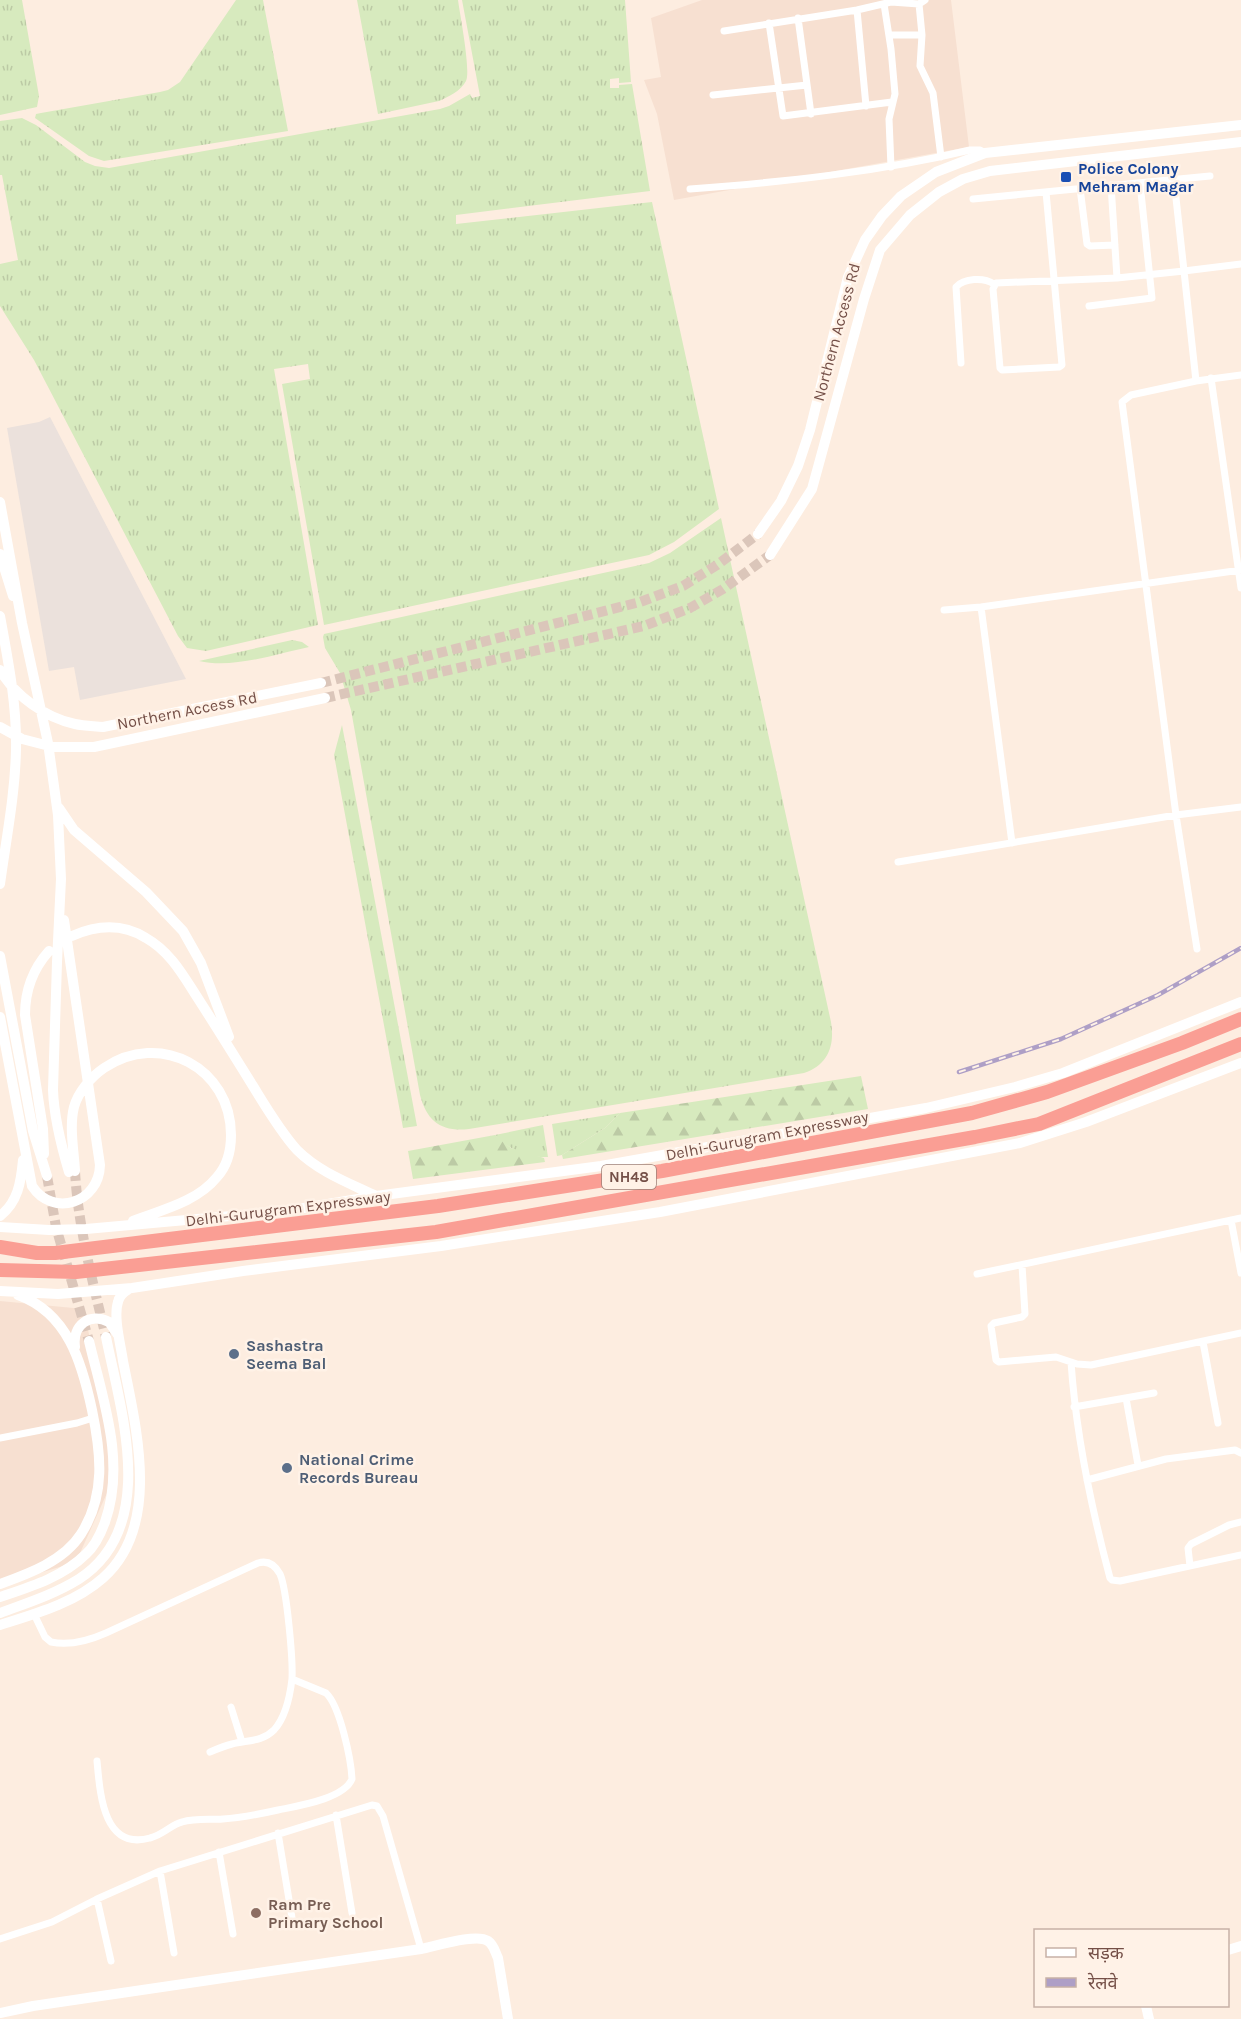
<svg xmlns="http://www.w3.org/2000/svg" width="1241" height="2019" viewBox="0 0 1241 2019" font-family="Karla,'Noto Sans Devanagari',sans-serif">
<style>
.residential{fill:#f7e0d1}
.industrial{fill:#ebe1dc}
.grass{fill:url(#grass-tufts)}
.forest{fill:url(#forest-firs)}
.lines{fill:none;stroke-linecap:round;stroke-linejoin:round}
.secondary-tunnel{stroke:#dbc6ba;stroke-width:10;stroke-dasharray:10 5;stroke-linecap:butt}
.street{stroke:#fff;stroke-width:7}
.secondary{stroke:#fff;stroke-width:10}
.highway{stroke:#fa9e94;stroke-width:14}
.rail-casing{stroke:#ae9fc6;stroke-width:4.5}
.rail{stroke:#fff2e7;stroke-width:2;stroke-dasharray:7;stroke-linecap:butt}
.transit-dot{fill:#1a4fb4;stroke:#fff2e7;stroke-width:2}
.service-dot{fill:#5c6f8a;stroke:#fff2e7;stroke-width:2}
.education-dot{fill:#8d6e63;stroke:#fff2e7;stroke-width:2}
.labels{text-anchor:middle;stroke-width:5;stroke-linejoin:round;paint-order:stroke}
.shield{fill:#fff2e7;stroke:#9e8077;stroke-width:1.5}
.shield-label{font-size:15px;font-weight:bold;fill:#744f47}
.transit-label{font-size:16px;font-weight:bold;fill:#164399;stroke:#fff2e7;text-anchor:start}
.street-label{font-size:16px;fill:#744f47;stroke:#fff2e7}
.service-label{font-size:16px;font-weight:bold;fill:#4e5e75;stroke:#fff2e7;text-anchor:start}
.education-label{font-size:16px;font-weight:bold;fill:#785e54;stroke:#fff2e7;text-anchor:start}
</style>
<defs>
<pattern id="grass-tufts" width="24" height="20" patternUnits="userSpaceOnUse" patternTransform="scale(1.5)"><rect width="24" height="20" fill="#d7eabe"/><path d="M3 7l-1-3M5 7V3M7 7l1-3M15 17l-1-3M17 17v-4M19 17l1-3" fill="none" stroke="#bccaa5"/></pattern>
<pattern id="forest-firs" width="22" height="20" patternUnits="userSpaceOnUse" patternTransform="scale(1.5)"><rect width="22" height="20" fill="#d7eabe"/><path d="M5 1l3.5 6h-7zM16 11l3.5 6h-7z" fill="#bccaa5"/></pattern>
</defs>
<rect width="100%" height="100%" fill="#fdede0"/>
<path class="residential" d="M702,0H951L969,147L674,200L657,114L644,80L661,77L651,18Z
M0,1301L84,1309L116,1473L76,1562L0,1585Z"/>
<path class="industrial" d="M50,417L186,679L80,700L74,667L49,671L7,428L39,422Z"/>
<path class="grass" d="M0,0H22L39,96L37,107L0,115Z
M236,0H263L288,131L104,161L89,156L35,118L36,114L41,113L160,92L168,90L180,82Z
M357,0H458C460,15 471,71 466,81C461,91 448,97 439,101L378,114Z
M462,0H625L631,82L619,83V78L610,79V88H619V85L632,84L650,191L456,215V224L652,202L719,509L674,542L649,555L324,625L282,384L310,379L308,364L274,369L318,625L206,651L187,648L178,636L34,360L0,306V264L18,260L2,175H0V121L22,118L36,125L85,162L95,166L109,168L440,109L449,106L470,94L472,98L480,96Z
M721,518L831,1022C835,1046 828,1065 804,1073L469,1129C442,1132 427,1122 420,1095L351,710L340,673L325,648L323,637L324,634L649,563L670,553Z
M292,640L302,642L309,647C276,654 233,669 199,661Z
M342,725L417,1126L403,1128L334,755Z
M620,1113L605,1128L562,1155L557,1156L552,1124Z
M543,1125L548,1157C530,1158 507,1149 495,1135Z"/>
<path class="forest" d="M861,1076L868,1109L563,1159L562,1155L605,1128L620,1113Z
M495,1135L511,1148L544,1158L545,1162L413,1179L408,1151Z"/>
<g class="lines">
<path class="secondary-tunnel" d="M321,683L640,602L683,586L717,565L758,534
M325,698L644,626L690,608L723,589L770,555
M75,1171C78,1227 93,1283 106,1337
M47,1176L56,1227L89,1341"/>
<path class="street" d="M884,4L891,49L895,94L889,119L891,167
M919,4L922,35L920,66L933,93L941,157
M857,10L866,106
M798,18L811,114
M769,23L783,116L892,102
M724,31L857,10L891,2L919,4L925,0
M889,35H922
M713,95L807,85
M1111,185L1117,278
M1080,188L1087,244L1090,246L1115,245
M690,189C784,182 878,172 970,150H980L985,153
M1046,192L1062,365L1059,367L1002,370L1000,368L993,289L996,283L1117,278L1184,271L1174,180
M973,199L1210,176
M1089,306L1152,298L1140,183
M961,363L956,287C964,278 984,277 994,284
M1211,378L1241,588
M1196,381L1184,271L1241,264
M981,607L1012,843
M944,610L981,607L1241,570
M898,862L1176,815L1241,807
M1197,949L1176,815L1122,402L1131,395L1196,381L1241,375
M1231,1220L1241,1273
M1022,1265L1025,1314L1022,1317L994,1323L991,1326L996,1360L999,1362L1056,1357L1077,1364L1091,1365L1241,1333
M977,1274L1241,1218
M1203,1342L1218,1423
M1071,1362C1076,1435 1091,1507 1110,1578L1112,1580L1120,1581L1241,1555
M1126,1398L1138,1465
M1074,1407L1154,1393
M0,1438L77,1423L93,1418
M1087,1480L1166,1459L1235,1450L1241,1453
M1190,1566L1188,1548L1191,1544L1229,1525L1241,1522
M34,1614L45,1637L51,1642C70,1646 88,1641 106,1633L258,1563C268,1560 275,1565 280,1574C287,1590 293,1660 292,1679C290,1696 286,1717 274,1730C262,1742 247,1740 232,1744C224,1746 217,1749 210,1752
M231,1707L242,1742
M97,1761C100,1793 103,1851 150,1838C163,1835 172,1824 182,1822C195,1818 210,1820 223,1819C242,1818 260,1814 278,1810C297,1806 344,1799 352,1779C351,1759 340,1706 326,1693L292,1679
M336,1815L352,1913
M278,1833L293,1924
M219,1852L233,1934
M160,1871L174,1953
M97,1899L111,1961
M0,1939L52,1922L97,1899L160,1871L372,1805L377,1806L383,1816L421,1949"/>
<path class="secondary" d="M0,502L22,623L48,743L58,815L61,879L57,962L53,1090C54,1118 61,1145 69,1172
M758,534L781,501L798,466L810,430L848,277L865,240L882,216L901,196L936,172L985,153L1241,125
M0,554L13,596
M770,555L812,489L864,299L880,250L910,215L939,192L963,179L990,171L1241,142
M0,616C8,660 17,705 16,750C15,795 6,840 0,884
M0,670C15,696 46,718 75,724C84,726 94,726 103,727L321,683
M0,727L22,739L53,747H94L325,698
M59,808L74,830L146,892L183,931L201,963L229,1037
M72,936C97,925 122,923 146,938C171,952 184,977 199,1000C217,1028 235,1057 253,1086C266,1107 280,1131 297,1150C319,1172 349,1183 376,1196
M0,956L33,1131L47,1176
M0,1017L32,1186C53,1218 99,1203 100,1165L64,920
M44,1154L43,1129L25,1015C25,990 32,970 49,951
M75,1171C74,1151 69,1127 74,1107C78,1092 91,1077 104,1068C160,1030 231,1068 231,1135C231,1150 227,1166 217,1177C197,1202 161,1210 133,1221
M0,1216C18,1202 21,1182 23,1160
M0,1227L49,1230L86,1229L286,1211L376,1196L601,1166L747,1140L926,1108L1015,1087L1063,1073L1241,1002
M0,1291L58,1294L132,1288L243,1271L441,1246L660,1212L1020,1143L1086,1122L1241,1063
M75,1347C72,1325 90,1312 109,1322L118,1335
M0,1584C28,1574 64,1561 81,1534C106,1495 101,1453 92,1410C82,1363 68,1313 18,1295
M0,1597C30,1587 63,1577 86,1554C95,1546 101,1533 105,1522C126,1462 103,1400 89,1341
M0,1613C27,1603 55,1594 79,1579C159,1527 121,1412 106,1337
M0,1625C35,1614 75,1603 103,1578C162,1526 136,1427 123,1361C121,1346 113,1317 118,1302C119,1296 124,1292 129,1289
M1228,1950L1241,1946
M1146,2006L1149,2019
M0,2013L33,2006L421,1949C436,1946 476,1933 488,1941C494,1945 495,1952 498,1958L508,2019"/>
<path class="highway" d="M0,1247L37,1253H55L438,1206L662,1171L972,1113L1047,1092L1182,1043L1241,1019
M0,1270L76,1272L436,1232L975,1137L1039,1124L1241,1044"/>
<defs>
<path id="rail" d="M959,1072L1061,1039L1158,995L1241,948"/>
</defs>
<use href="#rail" class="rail-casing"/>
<use href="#rail" class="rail"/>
</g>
<rect class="transit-dot" x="1060" y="171" width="12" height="12" rx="3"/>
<g class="service-dot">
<circle cx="234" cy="1354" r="6"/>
<circle cx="287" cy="1468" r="6"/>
</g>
<circle class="education-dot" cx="256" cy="1913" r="6"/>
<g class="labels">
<rect class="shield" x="602" y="1165" width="54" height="24" rx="4.5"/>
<g class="shield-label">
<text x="629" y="1182">NH48</text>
</g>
<g class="transit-label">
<text x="1078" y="174">Police Colony<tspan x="1078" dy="18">Mehram Magar</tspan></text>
</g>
<g class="street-label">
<text transform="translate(836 332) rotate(-75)" y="6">Northern Access Rd</text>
<text transform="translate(187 710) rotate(-11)" y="6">Northern Access Rd</text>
<text transform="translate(767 1135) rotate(-11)" y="6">Delhi-Gurugram Expressway</text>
<text transform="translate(288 1208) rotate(-7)" y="6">Delhi-Gurugram Expressway</text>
</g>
<g class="service-label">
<text x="246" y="1351">Sashastra<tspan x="246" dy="18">Seema Bal</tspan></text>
<text x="299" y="1465">National Crime<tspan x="299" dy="18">Records Bureau</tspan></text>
</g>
<g class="education-label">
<text x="268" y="1910">Ram Pre<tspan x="268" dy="18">Primary School</tspan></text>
</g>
</g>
<rect x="1034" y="1929" width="195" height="78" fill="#fff2e7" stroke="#c7b1a7" stroke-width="1.5"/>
<rect x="1046" y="1948" width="30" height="9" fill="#ffffff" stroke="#c7b1a7" stroke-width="1.5"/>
<text x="1088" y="1959" font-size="18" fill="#744f47">सड़क</text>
<rect x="1046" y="1978" width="30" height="9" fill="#ae9fc6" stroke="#c7b1a7" stroke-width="1.5"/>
<text x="1088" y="1989" font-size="18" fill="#744f47">रेलवे</text>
</svg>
